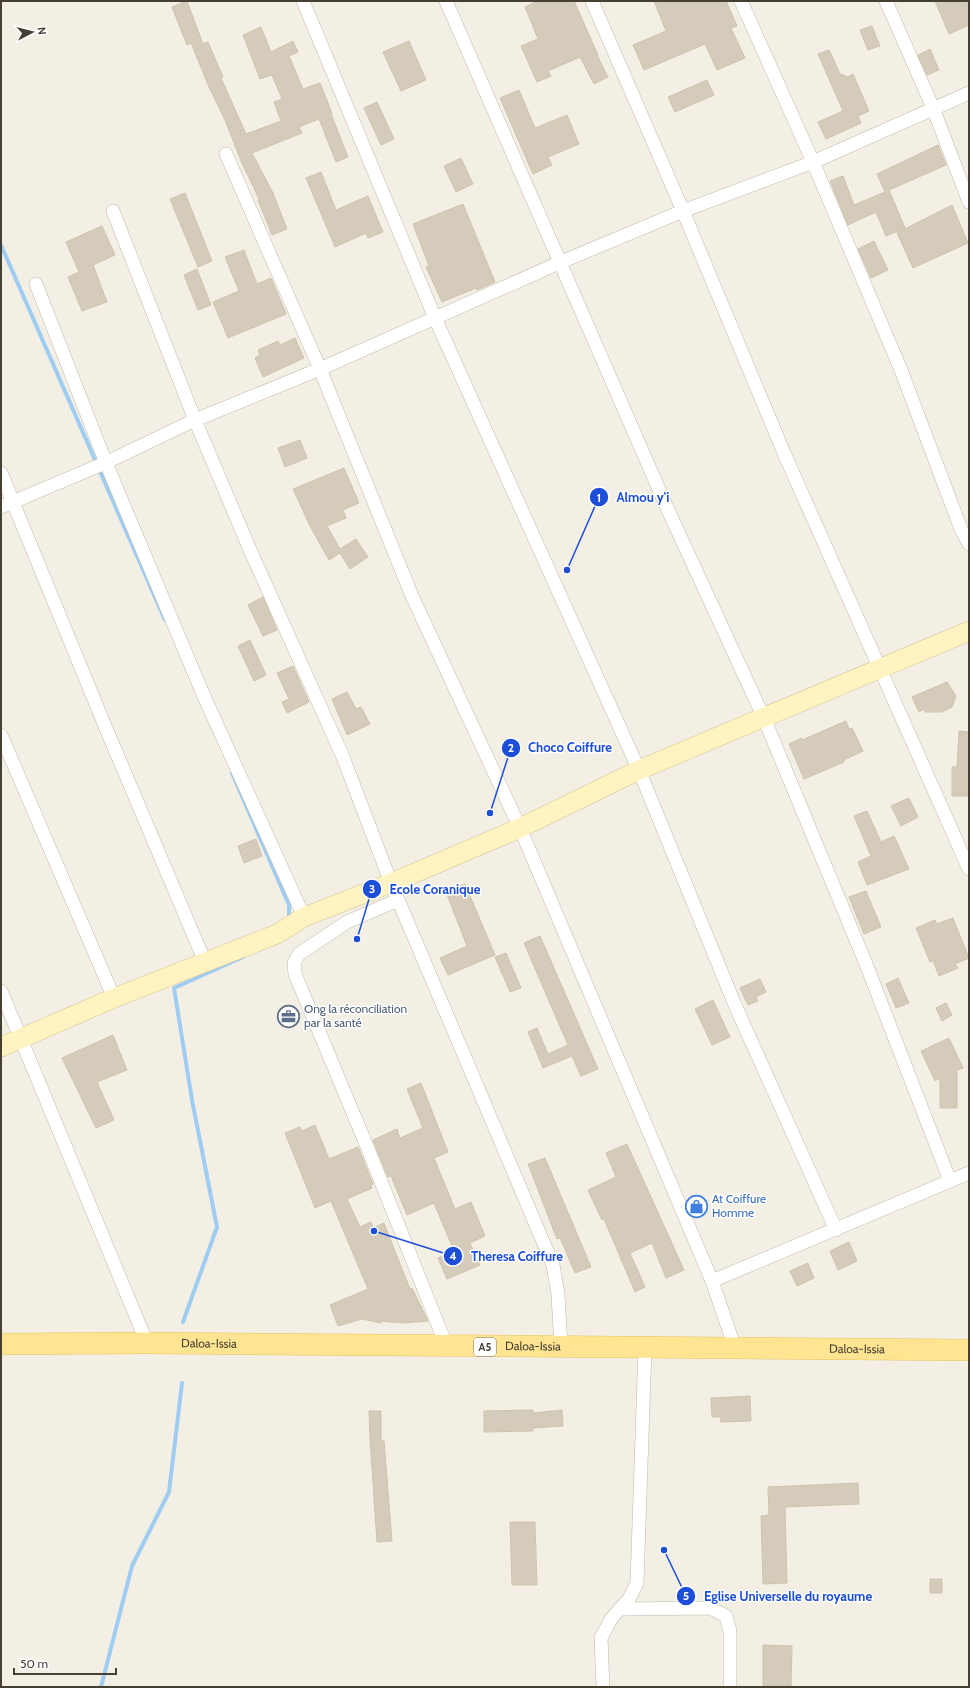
<svg xmlns="http://www.w3.org/2000/svg" width="970" height="1688" viewBox="0 0 970 1688" font-family="Cabin,sans-serif">
<style>
.lines{fill:none;stroke-linecap:round;stroke-linejoin:round}
.stream{stroke:#9fcdf1;stroke-width:4}
.building{fill:#d4cbba;stroke:#cfc3ad}
.street-casing{stroke:#c1baaa;stroke-width:14}
.secondary-casing{stroke:#d4c594;stroke-width:20}
.primary-casing{stroke:#e5c260;stroke-width:22}
.street{stroke:#fff;stroke-width:13}
.secondary{stroke:#fff3c2;stroke-width:19}
.primary{stroke:#ffe491;stroke-width:21}
.labels{text-anchor:middle;stroke-width:3;stroke-linejoin:round;paint-order:stroke}
.shield{fill:#fff;stroke:#7d7971;stroke-width:1}
.shield-label{font-size:11px;font-weight:bold;fill:#453f34}
.service-label{font-size:12px;fill:#4e5e75;stroke:#fff;text-anchor:start}
.shop-label{font-size:12px;fill:#366cbe;stroke:#fff;text-anchor:start}
.street-label{font-size:12px;fill:#453f34;stroke:#fff}
.leader{fill:none;stroke:#1d4ed8;stroke-width:1.5}
.callout-dot{fill:#1d4ed8;stroke:#fff;stroke-width:1.5}
.mark-label{font-size:12px;text-anchor:middle;font-weight:bold;fill:#fff}
.callout-label{font-size:13px;text-anchor:middle;font-weight:bold;fill:#1d4ed8;stroke:#fff;stroke-width:3;stroke-linejoin:round;paint-order:stroke}
</style>
<rect width="100%" height="100%" fill="#f3efe5"/>
<g class="lines">
<path class="stream" d="M1,245L165,620
M232,773L289,905V920
M183,1322L217,1227L192,1100L174,988L243,957
M101,1687L132,1566L169,1492L182,1383"/>
</g>
<path class="building" d="M187,1L203,44L208,42L223,77L221,78L246,134L281,121L274,102L282,99L272,75L260,79L243,35L261,27L271,52L293,41L298,52L289,56L303,89L320,83L332,113L331,114L348,157L336,162L319,119L299,127L302,133L252,153L273,193L287,229L272,235L258,200L259,199L241,161L225,120L209,87L191,43L187,45L172,7Z
M538,1H574L598,55H597L608,77L594,84L580,57L548,71L551,76L537,82L521,46L538,39L525,7Z
M654,1H726L737,26L731,28L745,58L717,70L705,44L644,70L633,45L666,31Z
M935,1H966L969,7V25L949,34Z
M872,26L880,46L868,50L860,30Z
M409,41L426,80L401,91L383,52Z
M930,49L939,70L927,75L918,55Z
M829,50L840,74L848,77L853,74L869,111L858,116L861,123L826,139L818,122L843,111L818,54Z
M707,80L714,95L675,112L668,97Z
M519,90L535,128L567,115L579,144L548,157L552,165L533,174L500,98Z
M377,102L394,139L381,145L364,108Z
M938,145L946,165L889,190L905,228L886,236L876,212L848,225L830,181L843,176L854,205L885,192L877,174Z
M461,158L473,184L456,192L444,166Z
M321,172L336,210L368,196L383,232L368,238L366,233L335,247L306,178Z
M185,193L212,261L198,267L170,199Z
M463,204L495,282L477,290L476,288L442,302L426,267L429,266L413,224Z
M952,205L968,243L913,268L897,233Z
M102,226L115,255L93,265L107,302L82,311L68,277L79,272L66,242Z
M874,241L888,270L871,278L858,249Z
M244,250L257,284L271,278L286,314L228,338L213,302L239,291L225,257Z
M197,269L211,305L198,310L184,275Z
M295,338L304,358L263,377L255,358L260,355L258,350L278,341L280,345Z
M300,440L307,458L285,467L278,448Z
M344,468L359,503L343,510L346,518L327,526L340,549L356,539L368,557L350,569L340,553L329,560L310,526L293,489Z
M263,597L277,630L263,636L248,605Z
M250,640L266,675L254,681L238,646Z
M293,666L309,702L287,713L282,702L289,699L277,673Z
M947,682L956,696L952,707L942,712H925L924,709L919,712L912,697Z
M347,692L356,709L361,707L370,724L347,735L332,699Z
M846,721L849,729L852,728L863,751L844,760V762L804,779L789,744L801,738L802,740Z
M959,731L969,732L968,796H952V767H957Z
M909,798L918,817L901,826L891,806Z
M867,811L881,842L894,836L909,869L867,885L858,862L871,856L854,816Z
M256,839L262,856L244,863L238,846Z
M465,884L495,955L448,975L440,958L467,946L446,892Z
M866,891L881,927L864,934L849,897Z
M953,918L969,958L955,964L958,968L939,976L933,961L930,962L916,928L935,920L937,924Z
M540,936L598,1069L581,1076L572,1056L543,1068L528,1032L537,1028L548,1054L568,1045L524,943Z
M506,953L521,988L510,992L495,957Z
M898,978L909,1003L896,1008L886,984Z
M760,979L766,992L756,997L758,1001L748,1005L740,988Z
M713,1000L730,1037L712,1045L695,1009Z
M946,1003L952,1015L942,1021L936,1008Z
M113,1035L127,1070L97,1082L114,1120L96,1128L62,1058Z
M949,1038L963,1068L957,1070V1108H940V1078L935,1081L921,1051Z
M421,1083L448,1152L434,1158L455,1209L471,1202L485,1236L470,1243L480,1265L447,1279L438,1258L454,1251L434,1203L407,1215L391,1176L388,1177L373,1140L397,1129L400,1138L423,1128L407,1089Z
M315,1125L329,1159L358,1147L373,1184L371,1185L372,1188L347,1199L360,1227L371,1222L373,1228L384,1223L410,1289L412,1288L428,1321L403,1323L381,1321V1323L362,1319L338,1326L330,1305L368,1289L331,1201L315,1208L285,1133L300,1127L302,1131Z
M627,1144L684,1270L666,1278L652,1243L630,1253L645,1287L635,1292L604,1219L602,1220L588,1190L616,1177L606,1153Z
M545,1158L591,1267L575,1273L560,1238L557,1239L528,1164Z
M849,1242L857,1261L838,1270L830,1251Z
M808,1263L814,1278L797,1286L790,1271Z
M750,1396L751,1421L721,1422L720,1417H712L711,1398Z
M533,1410V1413L562,1410L563,1426L533,1428V1431L484,1432V1411Z
M369,1411H381V1441H384L392,1541L377,1542L370,1439Z
M858,1483L859,1504L785,1507L787,1583L763,1584L761,1516L769,1515L768,1487Z
M510,1522H535L537,1585H512Z
M930,1579H942V1593H930Z
M763,1645L792,1646L791,1687H763Z"/>
<g class="lines">
<defs>
<path id="street" d="M303,1L435,318L639,770L735,1005L836,1230
M446,1L668,510L764,718L866,964L950,1181
M592,1L683,211L784,453L969,869
M741,1L813,162L901,370L961,529L969,544
M886,1L933,108L969,202
M226,154L320,369L412,596L520,828L712,1281L735,1348
M113,211L195,420L251,552L343,757L391,883L553,1265L558,1294L561,1348
M36,284L106,463L203,694L304,917
M1,473L105,726L205,962
M1,507L105,463L195,420L320,369L561,262L683,211L813,162L969,93
M1,735L114,998
M398,900L347,922L299,954L294,963L295,974L366,1144L447,1347
M1,991L147,1343
M712,1281L969,1173
M620,1609L710,1608L726,1616L730,1631V1687
M603,1687L601,1638L611,1619L629,1599L637,1583L645,1348"/>
<path id="secondary" d="M1,1047L114,998L277,934L304,917L391,883L520,828L639,770L969,631"/>
<g id="primary">
<path id="s1" d="M1,1344L147,1343L969,1350"/>
</g>
</defs>
<use href="#street" class="street-casing"/>
<use href="#secondary" class="secondary-casing"/>
<use href="#primary" class="primary-casing"/>
<use href="#street" class="street"/>
<use href="#secondary" class="secondary"/>
<use href="#primary" class="primary"/>
</g>
<defs>
<symbol id="office-ring" viewBox="-11 -11 22 22"><circle r="9.5" fill="#fff" stroke="#5c6f8a" stroke-width="1.5"/><path d="M-6-3h4V-5.5h4V-3h4V5H-6ZM-1-4.5V-3h2v-1.5ZM-6 0V1H6V0Z" fill="#5c6f8a"/></symbol>
<symbol id="shop-ring" viewBox="-11 -11 22 22"><circle r="9.5" fill="#fff" stroke="#3f7fe0" stroke-width="1.5"/><path d="M-5-2.5h2.3a2.7 3.5 0 0 1 5.4 0H5L5.5 6h-11ZM-1.5-2.5h3a1.5 2.3 0 0 0-3 0Z" fill="#3f7fe0"/></symbol>
</defs>
<g fill-rule="evenodd">
<use href="#office-ring" x="276" y="1004" width="25" height="25"/>
<use href="#shop-ring" x="684" y="1194" width="25" height="25"/>
</g>
<g class="labels">
<rect class="shield" x="474" y="1338" width="22" height="18" rx="3"/>
<g class="shield-label">
<text x="485" y="1351">A5</text>
</g>
<g class="service-label">
<text x="304" y="1013">Ong la réconciliation<tspan x="304" dy="14">par la santé</tspan></text>
</g>
<g class="shop-label">
<text x="712" y="1203">At Coiffure<tspan x="712" dy="14">Homme</tspan></text>
</g>
<g class="street-label">
<text dy="4" stroke="none"><textPath href="#s1" startOffset="208">Daloa-Issia</textPath></text>
<text dy="4" stroke="none"><textPath href="#s1" startOffset="532">Daloa-Issia</textPath></text>
<text dy="4" stroke="none"><textPath href="#s1" startOffset="856">Daloa-Issia</textPath></text>
</g>
</g>
<path class="leader" d="M567 570L599 497M490 813L511 748M357 939L372 889M374 1231L453 1256M664 1550L686 1596"/>
<g class="callout-dot">
<circle cx="567" cy="570" r="4"/>
<circle cx="490" cy="813" r="4"/>
<circle cx="357" cy="939" r="4"/>
<circle cx="374" cy="1231" r="4"/>
<circle cx="664" cy="1550" r="4"/>
<circle cx="599" cy="497" r="10"/>
<circle cx="511" cy="748" r="10"/>
<circle cx="372" cy="889" r="10"/>
<circle cx="453" cy="1256" r="10"/>
<circle cx="686" cy="1596" r="10"/>
</g>
<g class="mark-label">
<text x="599" y="502">1</text>
<text x="511" y="752">2</text>
<text x="372" y="893">3</text>
<text x="453" y="1260">4</text>
<text x="686" y="1600">5</text>
</g>
<g class="callout-label">
<text x="643" y="502">Almou y'i</text>
<text x="570" y="752">Choco Coiffure</text>
<text x="435" y="894">Ecole Coranique</text>
<text x="517" y="1261">Theresa Coiffure</text>
<text x="788" y="1601">Eglise Universelle du royaume</text>
</g>
<rect width="970" height="1688" fill="none" stroke="#453f34" stroke-width="4"/>
<g transform="translate(32 32) rotate(83)" stroke="#ffffff" stroke-width="3" paint-order="stroke">
<path d="M0-3L7 15L0 10L-7 15Z" fill="#453f34"/>
<text y="-6" font-size="11" font-weight="bold" text-anchor="middle" fill="#453f34">N</text>
</g>
<path d="M14 1668v6h102v-6" fill="none" stroke="#453f34" stroke-width="2"/>
<text x="20" y="1668" font-size="12" fill="#453f34" stroke="#ffffff" stroke-width="3" paint-order="stroke">50 m</text>
</svg>
